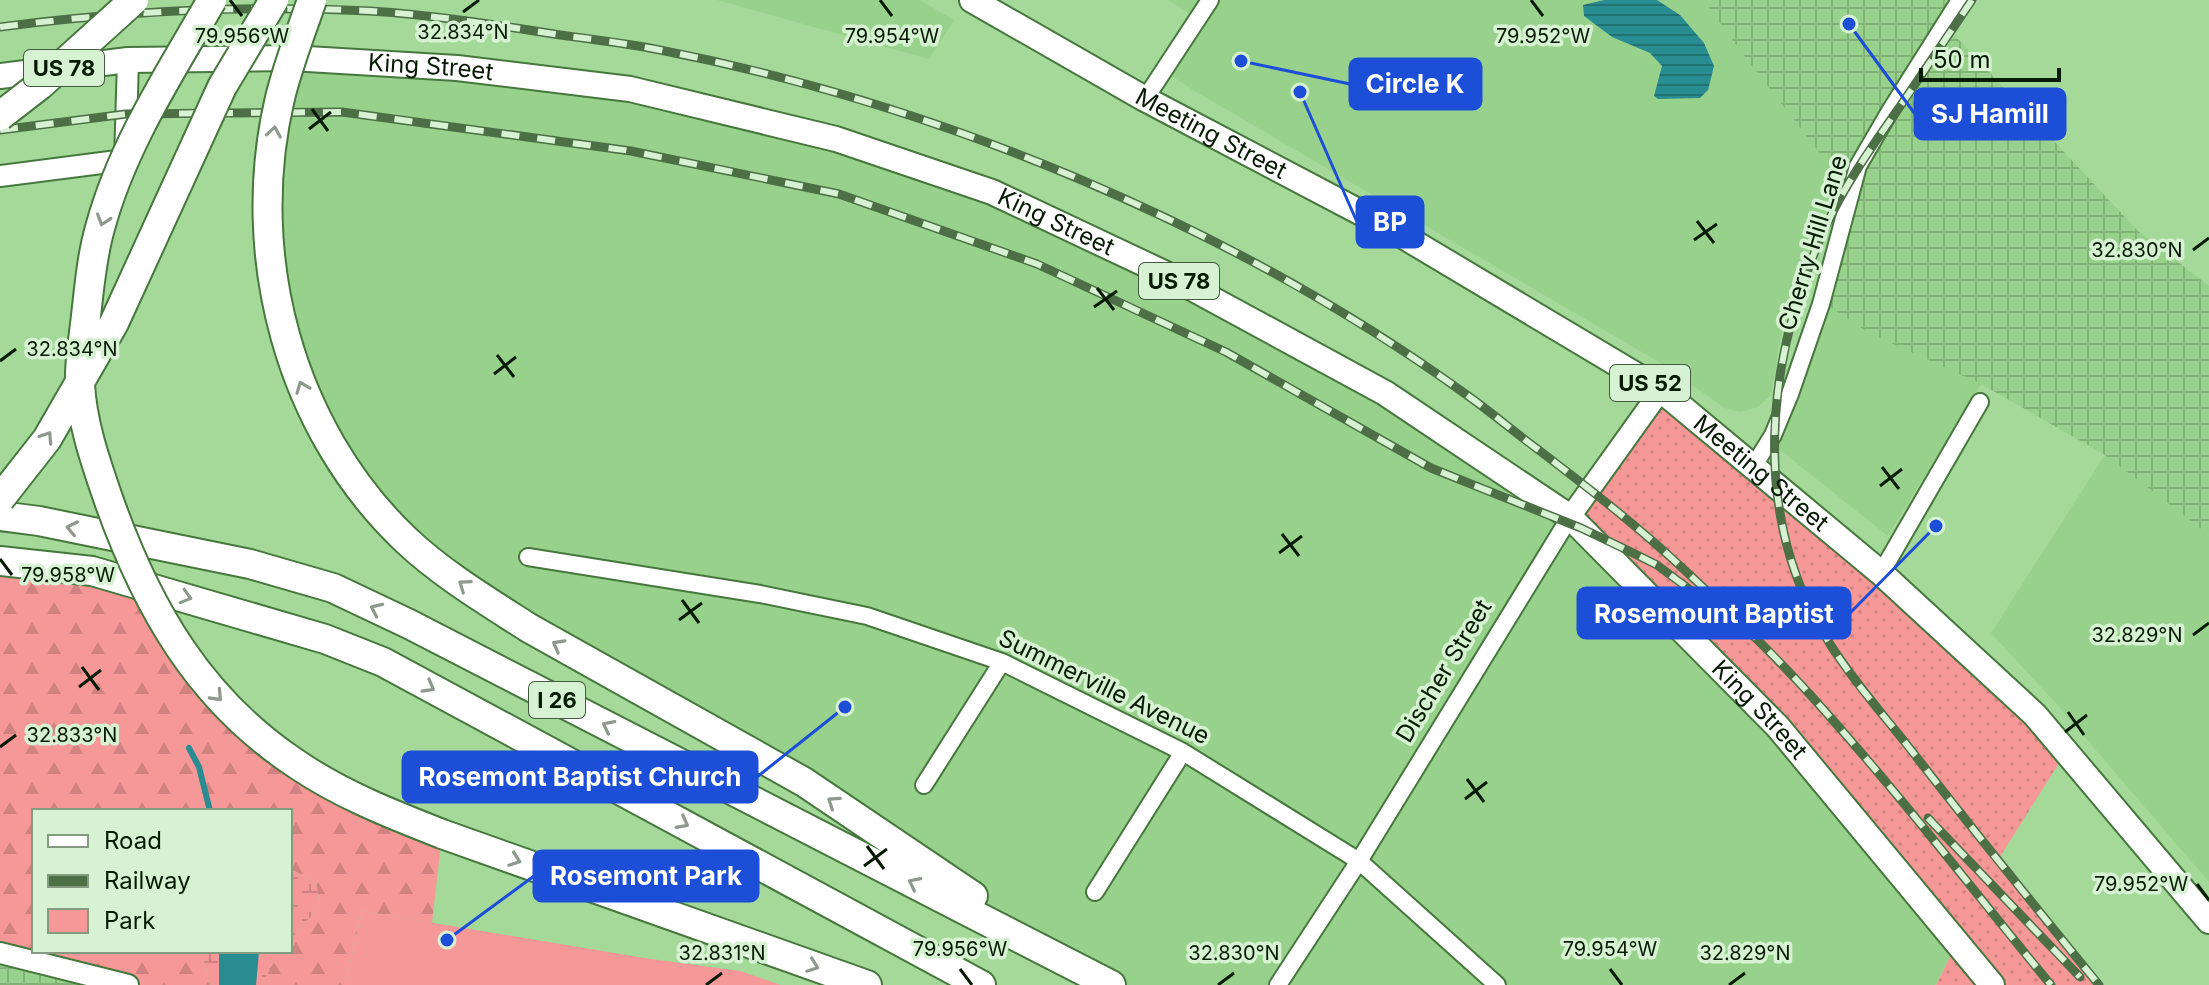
<svg xmlns="http://www.w3.org/2000/svg" width="2209" height="985" viewBox="0 0 2209 985" font-family="Inter,sans-serif">
<style>
.built{fill:#97d18b}
.industrial{fill:url(#industrial-grid)}
.grass{fill:url(#grass-dots)}
.forest{fill:url(#forest-firs)}
.wetland{fill:url(#wetland-marsh)}
.park{fill:#f59897}
.water{fill:url(#water-rules)}
.lines{fill:none;stroke-linecap:round;stroke-linejoin:round}
.stream{stroke:#298c91;stroke-width:6}
.river{stroke:#298c91;stroke-width:34}
.minor-casing{stroke:#46773d;stroke-width:20}
.tertiary-casing{stroke:#46773d;stroke-width:24}
.primary-casing{stroke:#46773d;stroke-width:28}
.motorway-casing{stroke:#46773d;stroke-width:32}
.minor{stroke:#fff;stroke-width:16}
.tertiary{stroke:#fff;stroke-width:20}
.primary{stroke:#fff;stroke-width:24}
.motorway{stroke:#fff;stroke-width:28}
.rail-casing{stroke:#4c6f46;stroke-width:9}
.rail{stroke:#d7f2d2;stroke-width:6;stroke-dasharray:18;stroke-linecap:butt}
.motorway-bridge-casing{stroke:#46773d;stroke-width:32;stroke-linecap:butt}
.motorway-bridge{stroke:#fff;stroke-width:28}
.oneway{stroke:#8f988e}
.ticks{fill:none;stroke:#061a03;stroke-width:3}
.labels{text-anchor:middle;stroke-width:7;stroke-linejoin:round;paint-order:stroke}
.shield{fill:#d7f2d2;stroke:#455b41;stroke-width:2}
.shield-label{font-size:22px;font-weight:bold;fill:#061a03}
.street-label{font-size:24px;fill:#061a03;stroke:#d7f2d2}
.ticks-label{font-size:20px;text-anchor:middle;fill:#061a03;stroke:#d7f2d2;stroke-width:7;stroke-linejoin:round;paint-order:stroke}
.leader{fill:none;stroke:#1d4ed8;stroke-width:3}
.callout-dot{fill:#1d4ed8;stroke:#d7f2d2;stroke-width:3}
.callout{fill:#1d4ed8;stroke:#1d4ed8;stroke-width:3}
.callout-label{font-size:26px;text-anchor:middle;font-weight:bold;fill:#fff}
</style>
<defs>
<pattern id="industrial-grid" width="8" height="8" patternUnits="userSpaceOnUse" patternTransform="scale(2)"><rect width="8" height="8" fill="#97d18b"/><path d="M0 4h8M4 0v8" fill="none" stroke="#81b376"/></pattern>
<pattern id="grass-dots" width="8" height="8" patternUnits="userSpaceOnUse" patternTransform="scale(2)"><rect width="8" height="8" fill="#f59897"/><path d="M2 2h.1M6 6h.1" fill="none" stroke="#d18280" stroke-width="1.8" stroke-linecap="round"/></pattern>
<pattern id="forest-firs" width="22" height="20" patternUnits="userSpaceOnUse" patternTransform="scale(2)"><rect width="22" height="20" fill="#f59897"/><path d="M5 1l3.5 6h-7zM16 11l3.5 6h-7z" fill="#d18280"/></pattern>
<pattern id="wetland-marsh" width="20" height="14" patternUnits="userSpaceOnUse" patternTransform="scale(2)"><rect width="20" height="14" fill="#f59897"/><path d="M1 5h8M5 5V1M11 12h8M15 12V8" fill="none" stroke="#d18280"/></pattern>
<pattern id="water-rules" width="6" height="5" patternUnits="userSpaceOnUse" patternTransform="scale(2)"><rect width="6" height="5" fill="#298c91"/><path d="M0 2.5h6" fill="none" stroke="#217274"/></pattern>
</defs>
<rect width="100%" height="100%" fill="#a4d99a"/>
<path class="built" d="M717,0H920L954,20L929,59Z
M1168,0H1709L1707,4L1746,58L1841,180L1805,253L1782,330L1771,395L1758,407L1740,412L1725,408L1659,362L1193,90L1163,70L1198,18Z
M291,58L630,89L992,192L1385,393L1581,528L1778,727L1957,943L1935,985H1111L1084,970L872,828L461,584L342,466L274,287Z
M1821,301L1869,333L1981,384L1888,536L1769,441Z
M2105,455L2209,535V882L2053,700L1991,633Z"/>
<path class="industrial" d="M1709,0H1960L1945,25L2138,231L2209,286V535L2105,455L1981,384L1869,333L1821,301L1850,192L1746,58L1706,4Z
M0,953L122,985H0Z"/>
<path class="grass" d="M1661,390L2066,752L1998,860L2099,985H1936L1957,943L1778,727L1570,517Z"/>
<path class="forest" d="M0,563L144,586L253,731L442,834L432,923L362,911L345,985H261L280,951H290V940L320,906L316,882L290,869V811H34V951H201L211,985H122L0,953Z"/>
<path class="wetland" d="M290,869L316,882L320,906L290,940Z
M201,951H280L261,985H211Z"/>
<path class="park" d="M362,911L644,958L740,971L781,985H345Z"/>
<path class="water" d="M1604,0H1657L1680,15L1704,43L1714,66L1708,90L1700,98L1658,99L1654,96L1662,66L1650,53L1612,37L1584,16L1583,5Z"/>
<g class="lines">
<path class="stream" d="M189,748L199,767L210,811
M222,985V951"/>
<path class="river" d="M239,985L242,951"/>
<defs>
<path id="minor" d="M1145,99L1210,0
M1753,467L1773,435L1790,394L1821,304L1858,166L1890,111L1960,0
M528,557L760,594L867,616L1002,662L1183,752L1359,861L1497,985
M1881,573L1980,402
M924,785L1002,662
M1095,892L1183,752
M1278,985L1359,861L1570,517"/>
<path id="tertiary" d="M0,176L125,160L128,60
M1570,517L1661,390
M0,953L128,985"/>
<g id="primary">
<path id="s1" d="M972,0L1145,99L1388,227L1661,390L1881,573L2035,715L2209,921"/>
<path id="s2" d="M0,76L128,60L291,58L457,68L630,89L836,139L992,192L1166,274L1385,393L1570,517L1778,727L1992,985"/>
</g>
<path id="motorway" d="M0,516L39,521L250,564L333,588L409,624L1111,985
M0,561L92,571L325,639L383,662L981,985
M529,628L804,782L973,896
M442,834L867,985"/>
</defs>
<use href="#minor" class="minor-casing"/>
<use href="#tertiary" class="tertiary-casing"/>
<use href="#primary" class="primary-casing"/>
<use href="#motorway" class="motorway-casing"/>
<use href="#minor" class="minor"/>
<use href="#tertiary" class="tertiary"/>
<use href="#primary" class="primary"/>
<use href="#motorway" class="motorway"/>
<defs>
<path id="rail" d="M1972,0C1948,35 1925,70 1901,105C1873,145 1845,184 1825,228C1765,360 1749,517 1830,644C1855,684 1889,721 1918,759C1977,835 2038,910 2099,985
M0,27C123,11 246,5 370,11C434,15 497,25 560,35C591,39 623,43 655,49C936,103 1231,225 1464,393C1490,411 1514,432 1540,451C1587,487 1635,524 1678,564C1728,610 1778,658 1822,708C1902,797 1975,893 2051,985
M0,130L126,114L342,112L631,151L839,194L1037,264L1226,352L1431,468L1581,528L1627,550L1657,565L1697,595
M1928,818L2080,977"/>
</defs>
<use href="#rail" class="rail-casing"/>
<use href="#rail" class="rail"/>
<defs>
<path id="motorway-bridge" d="M212,0C170,73 122,146 100,228C91,259 89,292 85,324C83,343 79,364 80,384C82,424 96,463 109,501C147,608 199,699 295,763C340,794 391,814 442,834
M312,0C301,32 288,65 280,98C243,254 289,429 406,540C442,574 487,601 529,628
M0,116L40,85L134,0
M0,499L47,439L114,323L222,87L274,0"/>
</defs>
<use href="#motorway-bridge" class="motorway-bridge-casing"/>
<use href="#motorway-bridge" class="motorway-bridge"/>
</g>
<defs><path id="oneway-chevron" d="M-2-3.5L2.5 0L-2 3.5" fill="none" stroke-width="1.6" stroke-linecap="round" stroke-linejoin="round" transform="scale(2)"/></defs>
<g class="oneway">
<use href="#oneway-chevron" transform="translate(274 132) rotate(-81)"/>
<use href="#oneway-chevron" transform="translate(103 220) rotate(108)"/>
<use href="#oneway-chevron" transform="translate(302 387) rotate(-112)"/>
<use href="#oneway-chevron" transform="translate(47 437) rotate(-57)"/>
<use href="#oneway-chevron" transform="translate(72 528) rotate(-168)"/>
<use href="#oneway-chevron" transform="translate(464 585) rotate(-145)"/>
<use href="#oneway-chevron" transform="translate(186 597) rotate(16)"/>
<use href="#oneway-chevron" transform="translate(376 609) rotate(-155)"/>
<use href="#oneway-chevron" transform="translate(558 645) rotate(-151)"/>
<use href="#oneway-chevron" transform="translate(429 687) rotate(29)"/>
<use href="#oneway-chevron" transform="translate(217 696) rotate(47)"/>
<use href="#oneway-chevron" transform="translate(608 726) rotate(-153)"/>
<use href="#oneway-chevron" transform="translate(833 802) rotate(-146)"/>
<use href="#oneway-chevron" transform="translate(683 823) rotate(28)"/>
<use href="#oneway-chevron" transform="translate(515 860) rotate(20)"/>
<use href="#oneway-chevron" transform="translate(914 883) rotate(-153)"/>
<use href="#oneway-chevron" transform="translate(813 966) rotate(20)"/>
</g>
<path class="ticks" d="M230,0L242,16M880,0L892,16M1531,0L1543,16M463,12L479,0M312,109L328,131M309,129L331,112M1697,221L1714,243M1694,240L1717,224M2193,250L2209,238M1097,288L1114,310M1094,307L1117,291M497,355L514,377M0,361L16,349M494,374L516,357M1882,467L1899,489M1880,486L1902,469M1282,534L1299,556M1279,553L1302,536M0,559L12,575M682,600L699,623M679,620L702,603M2193,635L2209,623M82,667L99,690M79,687L101,670M2068,712L2084,735M2065,732L2087,715M0,747L16,735M1467,779L1484,802M1465,799L1487,782M867,846L884,869M864,866L887,849M2197,884L2209,900M960,969L972,985M1610,969L1622,985M706,985L722,973M1218,985L1234,973M1729,985L1745,973"/>
<g class="labels">
<g class="shield">
<rect x="24" y="50" width="80" height="36" rx="6"/>
<rect x="1139" y="263" width="80" height="36" rx="6"/>
<rect x="1610" y="365" width="80" height="36" rx="6"/>
<rect x="529" y="682" width="56" height="36" rx="6"/>
</g>
<g class="shield-label">
<text x="64" y="76">US 78</text>
<text x="1179" y="289">US 78</text>
<text x="1650" y="391">US 52</text>
<text x="557" y="708">I 26</text>
</g>
<g class="street-label">
<text dy="8" stroke="none"><textPath href="#s2" startOffset="432">King Street</textPath></text>
<text dy="8" stroke="none"><textPath href="#s1" startOffset="274">Meeting Street</textPath></text>
<text dy="8" stroke="none"><textPath href="#s2" startOffset="1080">King Street</textPath></text>
<text transform="translate(1813 243) rotate(-73)" y="8">Cherry Hill Lane</text>
<text dy="8" stroke="none"><textPath href="#s1" startOffset="922">Meeting Street</textPath></text>
<text transform="translate(1444 671) rotate(-59)" y="8">Discher Street</text>
<text transform="translate(1104 687) rotate(26)" y="8">Summerville Avenue</text>
<text dy="8" stroke="none"><textPath href="#s2" startOffset="1944">King Street</textPath></text>
</g>
</g>
<g class="ticks-label">
<text x="463" y="39">32.834°N</text>
<text x="242" y="43">79.956°W</text>
<text x="892" y="43">79.954°W</text>
<text x="1543" y="43">79.952°W</text>
<text x="2137" y="257">32.830°N</text>
<text x="72" y="356">32.834°N</text>
<text x="68" y="582">79.958°W</text>
<text x="2137" y="642">32.829°N</text>
<text x="72" y="742">32.833°N</text>
<text x="2141" y="891">79.952°W</text>
<text x="960" y="956">79.956°W</text>
<text x="1610" y="956">79.954°W</text>
<text x="722" y="960">32.831°N</text>
<text x="1234" y="960">32.830°N</text>
<text x="1745" y="960">32.829°N</text>
</g>
<path class="leader" d="M1241 61L1350 84M1849 24L1915 114M1300 92L1357 222M1936 526L1850 613M845 707L757 777M447 940L534 876"/>
<g class="callout-dot">
<circle cx="1241" cy="61" r="8"/>
<circle cx="1849" cy="24" r="8"/>
<circle cx="1300" cy="92" r="8"/>
<circle cx="1936" cy="526" r="8"/>
<circle cx="845" cy="707" r="8"/>
<circle cx="447" cy="940" r="8"/>
</g>
<g class="callout">
<rect x="1350" y="59" width="131" height="50" rx="8"/>
<rect x="1915" y="89" width="150" height="50" rx="8"/>
<rect x="1357" y="197" width="66" height="50" rx="8"/>
<rect x="1578" y="588" width="272" height="50" rx="8"/>
<rect x="403" y="752" width="354" height="50" rx="8"/>
<rect x="534" y="851" width="224" height="50" rx="8"/>
</g>
<g class="callout-label">
<text x="1415" y="93">Circle K</text>
<text x="1990" y="123">SJ Hamill</text>
<text x="1390" y="231">BP</text>
<text x="1714" y="623">Rosemount Baptist</text>
<text x="580" y="786">Rosemont Baptist Church</text>
<text x="646" y="885">Rosemont Park</text>
</g>
<rect x="32" y="809" width="260" height="144" fill="#d7f2d2" stroke="#839c7f" stroke-width="2"/>
<rect x="48" y="835" width="40" height="12" fill="#ffffff" stroke="#839c7f" stroke-width="2"/>
<text x="104" y="849" font-size="24" fill="#061a03">Road</text>
<rect x="48" y="875" width="40" height="12" fill="#4c6f46" stroke="#839c7f" stroke-width="2"/>
<text x="104" y="889" font-size="24" fill="#061a03">Railway</text>
<rect x="48" y="909" width="40" height="24" fill="#f59897" stroke="#839c7f" stroke-width="2"/>
<text x="104" y="929" font-size="24" fill="#061a03">Park</text>
<path d="M1921 68v12h138v-12" fill="none" stroke="#061a03" stroke-width="4"/>
<text x="1933" y="68" font-size="24" fill="#061a03" stroke="#d7f2d2" stroke-width="6" paint-order="stroke">50 m</text>
</svg>
